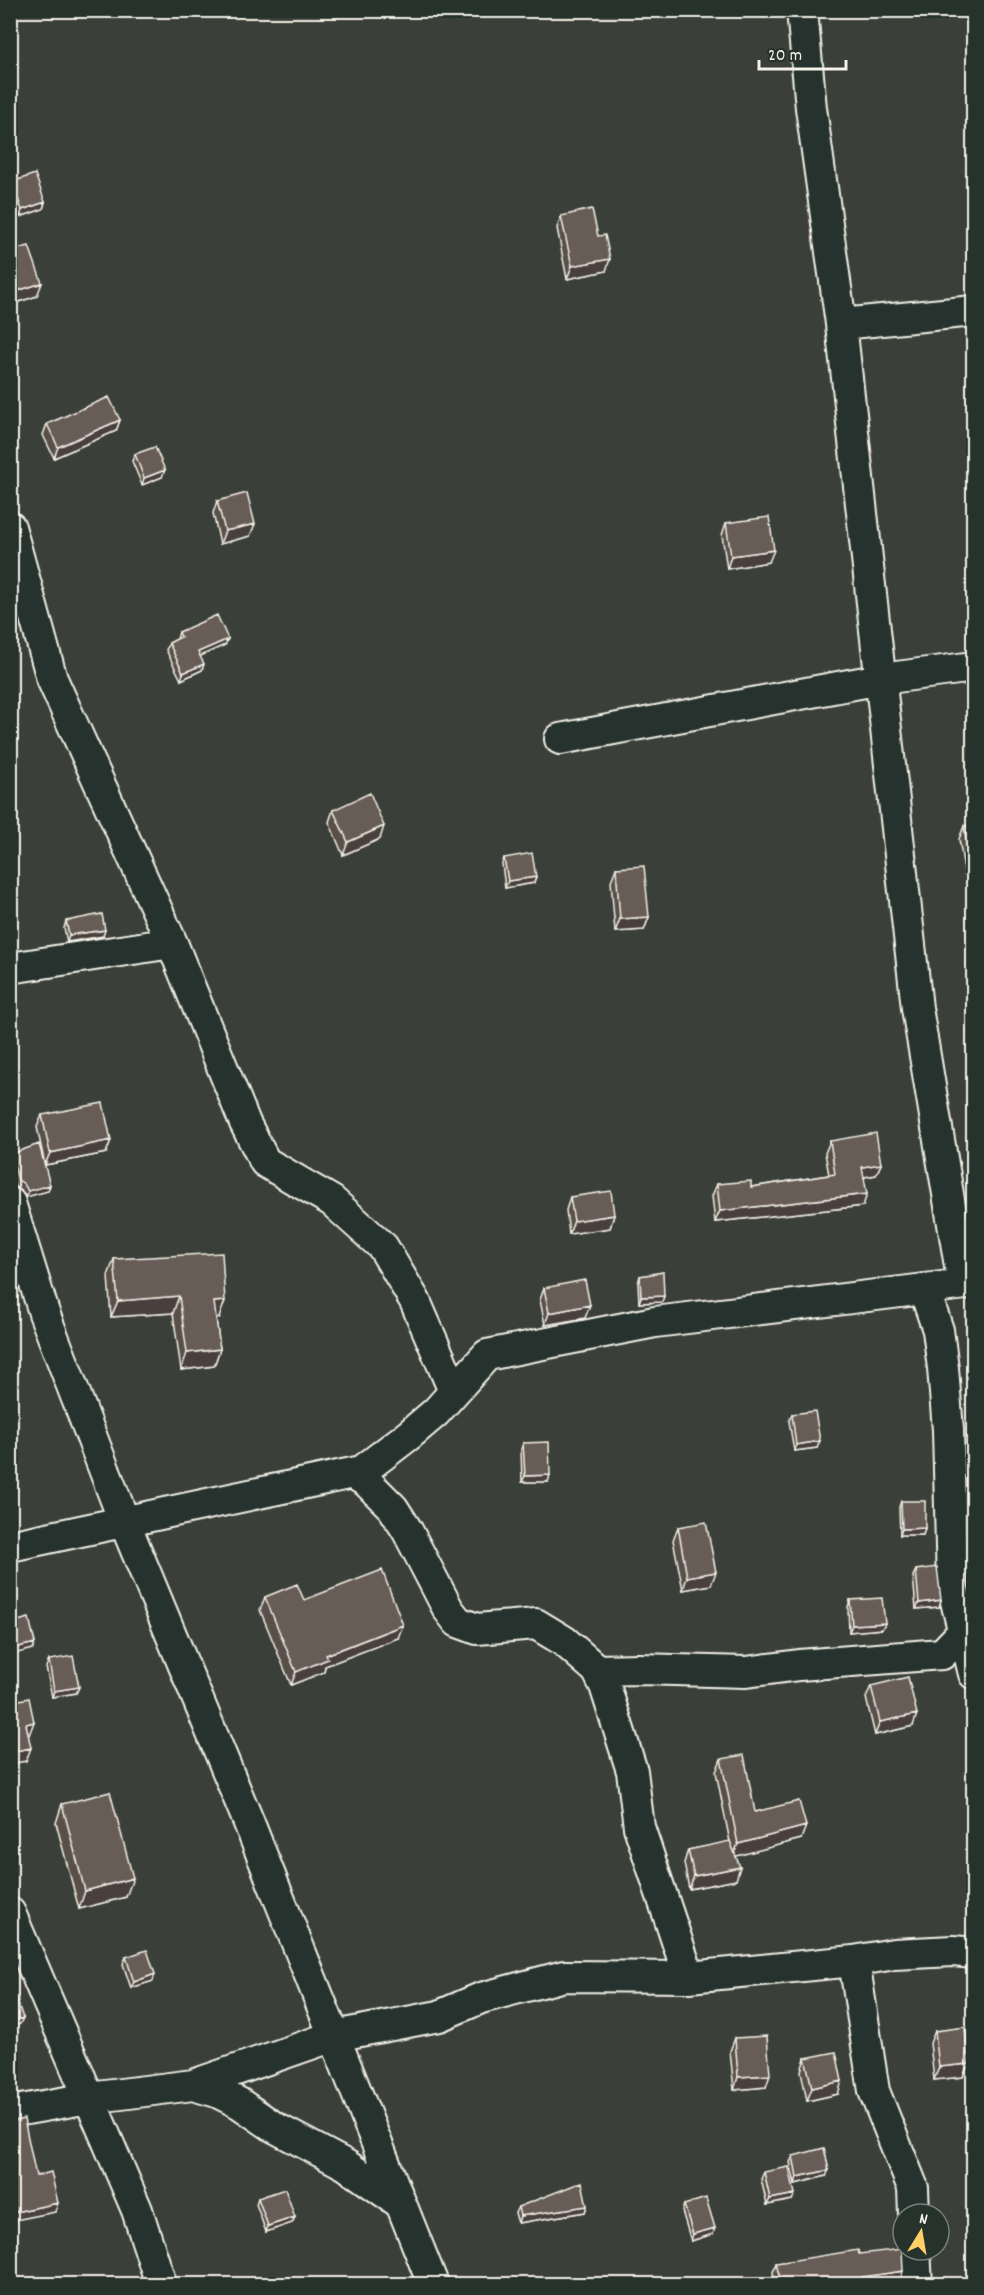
<svg xmlns="http://www.w3.org/2000/svg" width="984" height="2295" viewBox="0 0 984 2295" font-family="Dekko,sans-serif">
<style>
.lines{fill:none;stroke-linecap:round;stroke-linejoin:round}
.minor-casing{stroke:#f4f1e8;stroke-width:34}
.minor{stroke:#26332d;stroke-width:30}
.wall{fill:#59504a;stroke:#f4f1e8;stroke-width:1.5}
.shaded-wall{fill:#49413c;stroke:#f4f1e8;stroke-width:1.5}
.building{fill:#685d56;stroke:#f4f1e8;stroke-width:1.5}
</style>
<rect width="100%" height="100%" fill="#3a4039"/>
<filter id="ink" filterUnits="userSpaceOnUse"><feTurbulence type="fractalNoise" baseFrequency=".0167" numOctaves="2"/><feDisplacementMap in="SourceGraphic" scale="12" xChannelSelector="R" yChannelSelector="G"/><feConvolveMatrix kernelMatrix="1 2 1 2 8 2 1 2 1" color-interpolation-filters="sRGB"/></filter>
<g filter="url(#ink)">
<g class="lines">
<defs>
<path id="minor" d="M802,10L811,108L841,324L917,1008L963,1284
M841,324L974,311
M10,527L52,679L172,943L245,1123L265,1162L332,1201L383,1247L415,1301L454,1391
M560,739L881,679L974,667
M10,968L172,943
M10,1203L44,1313L124,1521L247,1818L433,2284
M924,1289L938,1330L943,1368L948,1430L952,1585L974,1674
M352,1473L367,1482L393,1508L407,1530L448,1609L458,1622L477,1629L536,1624L564,1641L597,1670L605,1686L632,1771L639,1827L689,1977
M10,1546L362,1471L409,1435L436,1412L487,1355L655,1322L974,1283
M597,1670L639,1669L746,1672L799,1665L942,1654L963,1632L974,1630
M10,1913L137,2210L161,2284
M854,1961L874,2091L913,2188L914,2214
M193,2085L334,2036L439,2016L481,1998L564,1976L689,1977L854,1961L894,1954L953,1951L974,1953
M10,2112L89,2098L193,2085L217,2092L239,2103L274,2127L346,2165L400,2203
M915,2250L917,2284"/>
</defs>
<use href="#minor" class="minor-casing"/>
<use href="#minor" class="minor"/>
</g>
<path class="wall" d="M12,182L45,202L43,209L20,217L10,192V185Z
M561,216L598,236L606,271L567,279L557,228Z
M10,251L37,296L12,304L10,299Z
M120,420L116,431L54,458L43,435L47,424Z
M135,454L162,477L142,485L132,461Z
M217,501L250,536L220,544L213,513Z
M726,523L769,562L727,569L722,535Z
M179,632L225,645L200,656L202,670L181,680L166,650L169,643L177,639Z
M333,810L380,839L343,855L329,822Z
M964,826L974,873L965,875L959,839Z
M504,858L536,877L534,883L505,888L502,864Z
M616,868L649,917L644,930L615,932L611,881Z
M66,921L103,936L67,942L64,928Z
M42,1115L111,1140L106,1153L45,1165L37,1127Z
M830,1141L881,1164L876,1175L864,1177L863,1206L715,1222L712,1196L717,1184L751,1187L829,1175L825,1153Z
M11,1154L50,1185L48,1191L26,1197L22,1191L15,1187L10,1169Z
M570,1197L614,1215L610,1228L569,1234L566,1210Z
M114,1259L219,1318H216L220,1349L214,1366L181,1370L173,1313L111,1317L108,1276Z
M640,1276L664,1296L662,1302L639,1303L638,1283Z
M544,1288L585,1318L545,1325L540,1300Z
M792,1414L817,1448L794,1451L789,1421Z
M523,1443L548,1482H522L521,1449Z
M901,1501L925,1528L923,1535H900L899,1507Z
M678,1527L711,1585L683,1590L673,1540Z
M916,1570L941,1600L939,1607L916,1609L913,1576Z
M265,1597L304,1600L398,1638L325,1666L324,1672L291,1685L260,1610Z
M850,1600L885,1623L882,1629L849,1632L848,1607Z
M49,1660L79,1687L76,1693L52,1697L46,1667Z
M871,1686L913,1726L875,1735L866,1698Z
M721,1759L755,1812L801,1839L736,1856V1880L689,1889L684,1863L688,1850L730,1842L716,1772Z
M62,1804L126,1897L79,1909L56,1823Z
M126,1957L153,1981L131,1988L123,1964Z
M935,2031L968,2064L963,2077L934,2080L930,2043Z
M735,2038L766,2087L734,2090L730,2051Z
M805,2058L838,2094L807,2101L801,2071Z
M793,2156L826,2176L795,2184L790,2162Z
M764,2172L792,2200L767,2205L761,2179Z
M258,2198L295,2217L292,2223L266,2232L256,2204Z
M684,2205L713,2234L691,2241L682,2211Z
M587,2206L585,2212L518,2223L515,2213L518,2207Z
M859,2254L900,2281L869,2284H775L773,2272L776,2263Z"/>
<path class="shaded-wall" d="M45,202L43,209L20,217L22,210Z
M610,259L606,271L567,279L572,266Z
M42,283L37,296L12,304L17,291Z
M120,420L116,431L54,458L58,447Z
M165,470L162,477L142,485L144,478Z
M255,524L250,536L220,544L225,531Z
M774,550L769,562L727,569L731,556Z
M228,639L225,645L196,658L198,652Z
M204,664L202,670L181,680L183,673Z
M384,826L380,839L343,855L348,842Z
M974,861V873L965,875L969,862Z
M536,877L534,883L505,888L508,881Z
M649,917L644,930L615,932L620,919Z
M105,930L103,936L67,942L69,935Z
M111,1140L106,1153L45,1165L50,1153Z
M881,1164L876,1175L858,1178L862,1167Z
M50,1185L48,1191L26,1197L28,1191Z
M867,1194L863,1206L715,1222L720,1211Z
M614,1215L610,1228L569,1234L574,1221Z
M179,1296L173,1313L111,1317L118,1301Z
M664,1296L662,1302L639,1303L641,1297Z
M225,1301L219,1318L208,1319L214,1302Z
M590,1305L585,1318L545,1325L549,1313Z
M220,1349L214,1366L181,1370L187,1353Z
M820,1441L817,1448L794,1451L796,1445Z
M550,1475L548,1482H522L525,1476Z
M925,1528L923,1535H900L902,1529Z
M716,1572L711,1585L683,1590L687,1577Z
M941,1600L939,1607L916,1609L919,1603Z
M885,1623L882,1629L849,1632L852,1625Z
M403,1625L398,1638L325,1666L324,1672L291,1685L296,1672L326,1655Z
M35,1643L33,1649L10,1655V1649Z
M79,1687L76,1693L52,1697L54,1691Z
M917,1714L913,1726L875,1735L880,1722Z
M34,1722L29,1735L22,1736L26,1724Z
M31,1748L26,1761L10,1764V1752Z
M806,1826L801,1839L733,1857L738,1844Z
M740,1867L736,1880L689,1889L694,1876Z
M133,1878L126,1897L79,1909L85,1891Z
M155,1974L153,1981L131,1988L134,1982Z
M23,2018L20,2024L10,2027V2022Z
M968,2064L963,2077L934,2080L939,2067Z
M770,2075L766,2087L734,2090L738,2077Z
M842,2081L838,2094L807,2101L812,2088Z
M829,2170L826,2176L795,2184L797,2177Z
M795,2194L792,2200L767,2205L770,2199Z
M58,2203L55,2212L10,2221V2213Z
M587,2206L585,2212L518,2223L520,2216Z
M295,2217L292,2223L266,2232L268,2226Z
M715,2228L713,2234L691,2241L693,2234Z
M903,2271L900,2281L869,2284H860L862,2277Z"/>
<path class="building" d="M35,174L45,202L22,210L12,182Z
M592,209L598,236L605,235L610,259L572,266L561,216Z
M29,246L42,283L17,291L10,273V251Z
M109,397L120,420L58,447L47,424Z
M155,447L165,470L144,478L135,454Z
M247,493L255,524L225,531L217,501Z
M769,517L774,550L731,556L726,523Z
M217,615L228,639L198,652L204,664L183,673L169,643L181,637L179,632Z
M370,793L384,826L348,842L333,810Z
M974,825V861L969,862L964,826Z
M532,853L536,877L508,881L504,858Z
M644,866L649,917L620,919L616,868Z
M102,914L105,930L69,935L66,921Z
M103,1103L111,1140L50,1153L42,1115Z
M876,1133L881,1164L862,1167L867,1194L720,1211L717,1184L751,1181V1187L835,1174L830,1141Z
M39,1144L50,1185L28,1191L24,1184L18,1180L11,1154Z
M611,1191L614,1215L574,1221L570,1197Z
M222,1253L225,1301L214,1302L220,1349L187,1353L179,1296L118,1301L114,1259Z
M663,1272L664,1296L641,1297L640,1276Z
M585,1280L590,1305L549,1313L544,1288Z
M815,1411L820,1441L796,1445L792,1414Z
M549,1442L550,1475L525,1476L523,1443Z
M901,1501H925V1528L902,1529Z
M706,1522L716,1572L687,1577L678,1527Z
M937,1567L941,1600L919,1603L916,1570Z
M382,1570L403,1625L326,1655L328,1659L296,1672L265,1597L297,1584L304,1600Z
M882,1598L885,1623L852,1625L850,1600Z
M29,1618L35,1643L10,1649V1623Z
M73,1656L79,1687L54,1691L49,1660Z
M908,1677L917,1714L880,1722L871,1686Z
M29,1698L34,1722L26,1724L31,1748L10,1752V1702Z
M744,1755L755,1812L799,1801L806,1826L738,1844L721,1759Z
M110,1792L133,1878L85,1891L62,1804Z
M730,1841L740,1867L694,1876L688,1850Z
M147,1950L155,1974L134,1982L126,1957Z
M13,1990L23,2018L10,2022V1991Z
M965,2027L968,2064L939,2067L935,2031Z
M767,2036L770,2075L738,2077L735,2038Z
M836,2052L842,2081L812,2088L805,2058Z
M24,2119L36,2176L51,2172L58,2203L10,2213V2122Z
M824,2148L829,2170L797,2177L793,2156Z
M789,2167L795,2194L770,2199L764,2172Z
M582,2182L587,2206L520,2216L518,2207Z
M285,2189L295,2217L268,2226L258,2198Z
M706,2198L715,2228L693,2234L684,2205Z
M902,2249L903,2271L862,2277L864,2284H806L805,2283L797,2284H781L776,2263L858,2250L859,2254Z"/>
</g>
<rect width="984" height="2295" fill="none" stroke="#26332d" stroke-width="36"/>
<rect x="18" y="18" width="948" height="2259" fill="none" stroke="#f4f1e8" stroke-width="2" filter="url(#ink)"/>
<g transform="translate(921 2232) rotate(11)"><circle r="28" fill="#26332d" stroke="#787f78" stroke-width="1.5"/>
<path d="M0-4.5L10 22L0 15L-10 22Z" fill="#ffd166"/>
<text y="-9" font-size="16" font-weight="bold" text-anchor="middle" fill="#f4f1e8">N</text>
</g>
<path d="M759 60v9h87v-9" fill="none" stroke="#f4f1e8" stroke-width="3"/>
<text x="768" y="60" font-size="18" fill="#f4f1e8" stroke="#26332d" stroke-width="4.5" paint-order="stroke">20 m</text>
</svg>
